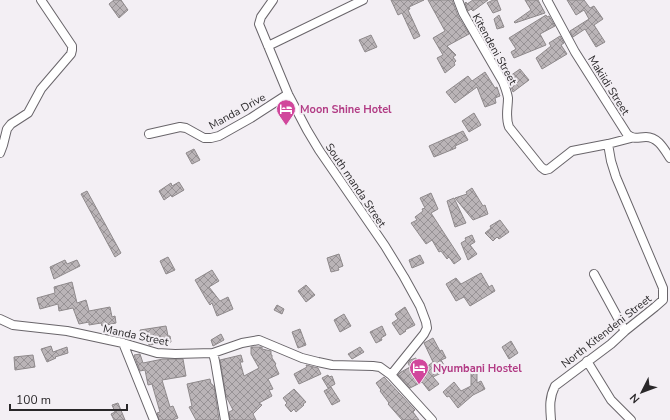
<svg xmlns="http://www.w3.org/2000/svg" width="670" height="420" viewBox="0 0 670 420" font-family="'Nunito Sans',sans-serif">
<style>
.building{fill:url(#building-cross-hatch);stroke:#8e898b}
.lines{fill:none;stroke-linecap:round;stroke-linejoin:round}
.minor-casing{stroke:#69656a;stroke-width:10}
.minor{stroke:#fff;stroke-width:8}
.labels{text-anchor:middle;stroke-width:4;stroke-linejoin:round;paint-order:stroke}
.street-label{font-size:11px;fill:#292729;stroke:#f3eff4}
.hotel-label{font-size:11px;font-weight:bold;fill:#b23c85;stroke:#f3eff4;text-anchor:start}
</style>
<defs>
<pattern id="building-cross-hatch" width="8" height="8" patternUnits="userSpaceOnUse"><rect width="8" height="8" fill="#bab4b7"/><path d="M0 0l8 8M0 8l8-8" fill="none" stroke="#979295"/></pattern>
</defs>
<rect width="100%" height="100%" fill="#f3eff4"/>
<path class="building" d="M114,0H121L128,10L119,18L109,4Z
M391,0H424L409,7L410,9L408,10L420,36L414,39L402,13L398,15Z
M428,0H452L458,16L469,34L447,46L456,55L453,57L456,61L454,63L455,65L445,73L437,58L443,55L433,38L445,31Z
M473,0H488L473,11L471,9L468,11L465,3L466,2L467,4Z
M493,0H497L501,10L493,13L487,3Z
M525,0H538L545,13L515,23L514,22L531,10Z
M567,0H584L590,8L594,6L603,19L594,25L605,42L596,47L585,29L573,37L570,31L589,19L584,10L576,15Z
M499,15L504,27L497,29L494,19Z
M546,15L547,17L549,16L555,26L540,34L546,45L514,58L511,52L516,49L509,38Z
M371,35L377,47L365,52L359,40Z
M560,36L564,43L561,45L567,54L542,69L536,58L551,46L549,43Z
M520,69L529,80L513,92L510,84L514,81L510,76Z
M485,72L495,88L497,87L500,96L495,98L496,103L485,107L477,87L455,103L446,92L468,76L472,81Z
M474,113L481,125L469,132L462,121Z
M463,131L468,140L455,146L456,148L434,157L429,146Z
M194,149L200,160L192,164L186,153Z
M179,182L184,190L172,197L171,195L164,200L159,191L171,183L172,186Z
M472,188L483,206L485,205L488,214L473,220L455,198L467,194L466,192Z
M87,191L121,253L115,257L81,194Z
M431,193L438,209L431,213L461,259L454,264L449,257L447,259L441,251L439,252L432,240L426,244L411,223L417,220L415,217L423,211L422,209L425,208L420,198Z
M454,198L466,223L455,227L447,201Z
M500,220L509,232L499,239L497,237L493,241L485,233L491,228L490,226Z
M472,235L475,242L470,245L477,254L468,260L461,243L466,240L465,238Z
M339,254L343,266L338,268L339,270L331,272L327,258Z
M420,255L424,263L412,268L409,260Z
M168,257L175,270L166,274L160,261Z
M65,260L67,264L77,260L80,266L54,279L50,267Z
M212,270L219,281L209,287L220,301L228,297L233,309L217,316L212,303L210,305L206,299L195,280Z
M481,273L489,287L492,285L495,291L470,306L464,297L456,301L446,284L456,278L461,284Z
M72,282L77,303L86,300L89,311L110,307L112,317L115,316L116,323L102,326L101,323L89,325V322L79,324L73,308L59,311L58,304L40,309L37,298L55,293L54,287Z
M306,285L315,295L306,302L298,291Z
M277,305L284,309L282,314L274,310Z
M405,307L415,325L405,330L406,331L400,335L392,323L398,319L395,314Z
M344,314L351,326L340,332L334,320Z
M166,326L168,336H170L171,342L149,345L148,339L142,340L140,330Z
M382,326L386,335L381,338L382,340L376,343L370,332Z
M300,329L306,345L298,348L292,332Z
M221,334L224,340L213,346L211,340Z
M433,338L440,351L442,350L446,358L441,360L447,370L433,377L439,384L429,391L422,382L410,388L398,375L401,372L410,367L408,363L410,360L416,358L421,371L433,362L424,343Z
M511,341L518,353L509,359L502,347Z
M51,346L53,352L67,347L68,353L55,357L56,358L47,362L41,349Z
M251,347H262V349L271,351V355H272V358L276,364L275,365L279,374L268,379L273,389L269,390L272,396L259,403L262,405L253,414L256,420H230L229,412L233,410L226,396L220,360L241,355L243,362H240L244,376L259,368L251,354Z
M360,347L364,352L352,359L348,354Z
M140,354L143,363L163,359H183L186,376L162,380L170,407L173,406L178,418L173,420H159L157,413L160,412L152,384L148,385L145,370L140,371L134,355Z
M33,355L35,367L15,370L14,357Z
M306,365L318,368L321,374L299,384L294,374L307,367Z
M471,370H477V383L481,381L485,389L473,395L458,408L449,396L447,397L443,392L454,382L461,391L471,386Z
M328,375L329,377L332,376L335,384L328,388L322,378Z
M384,377L415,410L413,412L419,420H402L388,404L389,403L380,391L381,390L376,383Z
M210,379L211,384H212L213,386H214L219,420H196L189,407L192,406L187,384Z
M331,387L340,401L332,405L324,391Z
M294,389L306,402L303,404L304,405L296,412L294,409L291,412L285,405L287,403L283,398Z
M118,403L125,420H114L111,414L115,412L112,405Z"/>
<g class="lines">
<defs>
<path id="minor" d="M273,0L261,17L259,24L288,94L307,130L319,150L385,246L404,277L420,306L426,322L427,328L424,334L391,375
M458,0L463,13L503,82C505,87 507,92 508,98C508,108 505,117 509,127L541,167L545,170L549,169L572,151L608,144L631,138
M547,0L575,52L627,134C634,140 638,137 646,137C658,137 664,149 670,158
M268,46L363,0
M149,134L180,127L186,128L204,138H211L219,136L251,118L288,94
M0,153L3,145L7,129L11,124L28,113L41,89L71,54L72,50V46L41,0
M594,274L625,331
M0,319L13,325L67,331L123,343L157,353L175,354L213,353L242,343L259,340L302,358L318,362L332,365L373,366L380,367L391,375L432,420
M123,343L154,420
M213,353L215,361L225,420
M587,361L611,400L631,420
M551,420C550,407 549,398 555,386L611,344L625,331L655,307L663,300V288L616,177L611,161L608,144"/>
</defs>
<use href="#minor" class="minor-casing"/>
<use href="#minor" class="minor"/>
</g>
<defs>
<symbol id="hotel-pin" viewBox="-11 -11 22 30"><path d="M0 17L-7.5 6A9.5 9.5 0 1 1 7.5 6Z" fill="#d1479c" stroke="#f3eff4"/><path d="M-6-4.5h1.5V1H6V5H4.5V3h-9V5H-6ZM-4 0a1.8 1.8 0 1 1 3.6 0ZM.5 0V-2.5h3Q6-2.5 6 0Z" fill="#fff"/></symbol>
</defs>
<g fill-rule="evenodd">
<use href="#hotel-pin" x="275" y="98" width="22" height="30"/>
<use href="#hotel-pin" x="408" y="357" width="22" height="30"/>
</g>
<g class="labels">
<g class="street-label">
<text transform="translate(495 49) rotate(61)" y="4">Kitendeni Street</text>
<text transform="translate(609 85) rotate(58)" y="4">Makiidi Street</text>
<text transform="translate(237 111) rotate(-29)" y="4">Manda Drive</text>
<text transform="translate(356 185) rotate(56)" y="4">South manda Street</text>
<text transform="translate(606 331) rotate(-38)" y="4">North Kitendeni Street</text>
<text transform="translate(136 335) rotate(12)" y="4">Manda Street</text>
</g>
<g class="hotel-label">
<text x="300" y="113">Moon Shine Hotel</text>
<text x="433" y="372">Nyumbani Hostel</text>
</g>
</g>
<g transform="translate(642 392) rotate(228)" stroke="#f3eff4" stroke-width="3" paint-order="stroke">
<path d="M0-3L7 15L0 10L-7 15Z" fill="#292729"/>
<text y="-6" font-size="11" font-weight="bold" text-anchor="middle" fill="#292729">N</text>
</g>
<path d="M10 404v6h117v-6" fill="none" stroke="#292729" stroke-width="2"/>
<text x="16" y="404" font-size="12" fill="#292729" stroke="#f3eff4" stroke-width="3" paint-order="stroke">100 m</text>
</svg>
